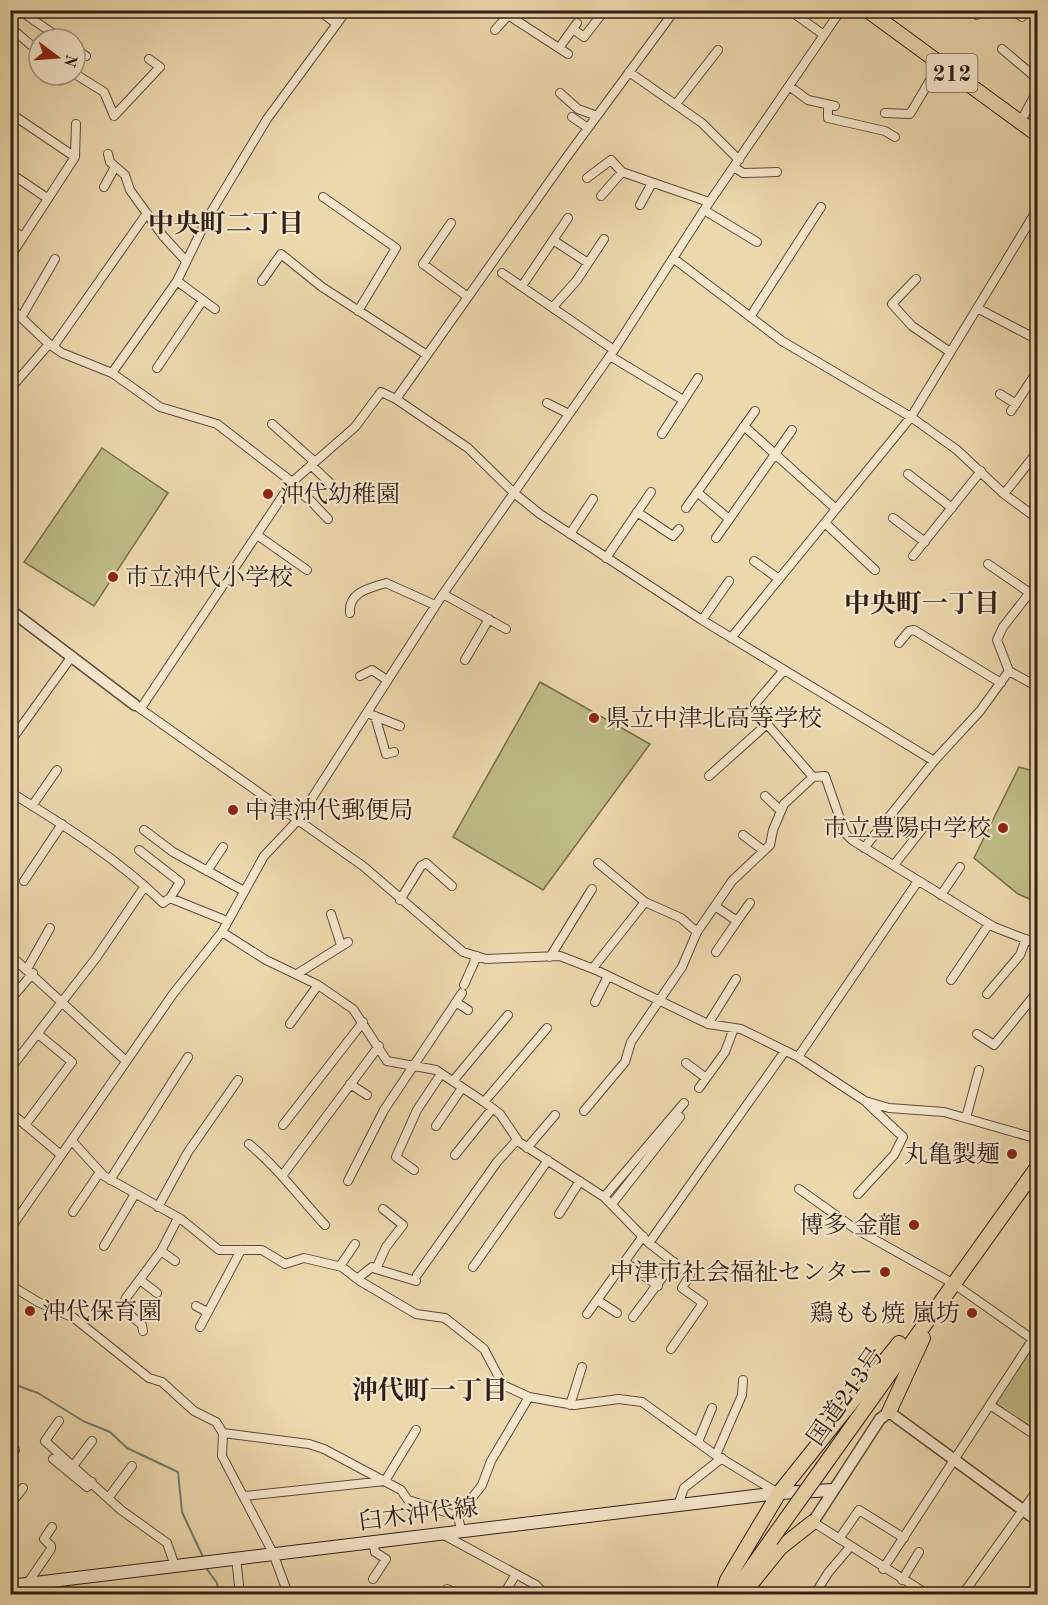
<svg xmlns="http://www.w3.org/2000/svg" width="1048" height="1605" viewBox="0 0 1048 1605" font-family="'Old Standard TT','Noto Serif JP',serif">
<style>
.green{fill:#bfbc85;stroke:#776e4e;stroke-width:1.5}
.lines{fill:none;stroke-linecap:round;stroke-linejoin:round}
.stream{stroke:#6f7c6f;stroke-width:2}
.minor-casing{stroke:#5e4d3c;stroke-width:10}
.tertiary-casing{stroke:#5e4d3c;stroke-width:13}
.secondary-casing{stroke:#2f1f17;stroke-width:14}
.trunk-casing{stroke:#2f1f17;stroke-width:16}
.minor{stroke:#f3e6ca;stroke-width:8}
.tertiary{stroke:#f3e6ca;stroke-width:10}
.secondary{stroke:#f3e6ca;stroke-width:12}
.trunk{stroke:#ecd8ad;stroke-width:14}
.trunk-bridge-casing{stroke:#2f1f17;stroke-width:16;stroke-linecap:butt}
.trunk-bridge{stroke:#ecd8ad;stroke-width:14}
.poi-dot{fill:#8f2418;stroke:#f3e6ca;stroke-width:2}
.labels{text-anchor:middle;stroke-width:4.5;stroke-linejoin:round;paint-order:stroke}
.shield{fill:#f3e6ca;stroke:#6a5b4d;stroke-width:1.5}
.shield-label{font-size:22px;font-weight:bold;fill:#2f1f17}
.poi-label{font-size:24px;fill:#2f1f17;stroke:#f3e6ca;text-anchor:start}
.street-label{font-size:24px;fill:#2f1f17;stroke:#f3e6ca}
.neighbourhood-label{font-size:26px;font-weight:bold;fill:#2f1f17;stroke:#f3e6ca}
</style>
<rect width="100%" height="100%" fill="#ecd8ad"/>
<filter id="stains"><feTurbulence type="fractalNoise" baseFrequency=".00333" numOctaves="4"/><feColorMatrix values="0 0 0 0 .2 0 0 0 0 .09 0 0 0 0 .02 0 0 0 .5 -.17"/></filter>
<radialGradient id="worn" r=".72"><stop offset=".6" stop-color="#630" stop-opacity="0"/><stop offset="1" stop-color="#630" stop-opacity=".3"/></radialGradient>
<path class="green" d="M102,448L168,493L94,606L24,562Z
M540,682L650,744L543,890L453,837Z
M1019,767L1037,772V902L1018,894L974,858Z
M1030,1347H1037V1434L997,1405L996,1398Z"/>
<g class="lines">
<path class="stream" d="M10,1383L38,1393L83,1421L110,1432L127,1448L178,1472L182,1512L203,1557
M206,1568L217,1583L219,1594"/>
<defs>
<path id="minor" d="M19,10L61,39
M318,10L337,24
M675,10L566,158L396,399L468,448L514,493L540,514L702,620L934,761
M789,10L824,35
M1012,10L1022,17
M10,14L13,10
M508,15L568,54
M977,15L979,10
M10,27L39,52
M573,29L584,37L601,15
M495,30L512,11
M559,48L577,23
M75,49L86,56
M1002,49L1035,77
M629,72L702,123L739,160
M75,74L104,92L114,116L160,67L149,59
M789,86L808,100L835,106
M560,93L578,109L597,116
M676,104L718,50
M828,105V118L885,131L895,137
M10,113L75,157L10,257
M885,113L910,114L939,65
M572,117L588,128
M1020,123L1037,91L1035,77L1038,70
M108,154L110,162L125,175L130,190L163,236L186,261
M75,157L76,124
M734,167L743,173L777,172
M10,173L47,198
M587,178L611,160L622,172L709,202
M104,187L115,167
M601,196L622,172
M323,197L396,248L358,311
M640,205L652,183
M704,210L757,242
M451,223L423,264L468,297
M10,229L23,237
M553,240L588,263
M673,258L782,341L911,417L957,450L1004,494L1038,519
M502,273L614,350
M916,279L892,304L912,326L950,352
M177,281L215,309
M262,281L281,254L322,287L427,355
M522,286L568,218
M10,307L49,344L62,353L112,373L160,407L217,424L292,482
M553,307L577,280L604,239
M977,308L1038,340
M22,316L55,259
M750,317L821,207
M53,347L147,213
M610,356L683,400
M157,368L203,300
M112,373L177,281L207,219L267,119L347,10
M10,389L49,344
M1000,394L1016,404
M547,403L569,414
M1011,411L1038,370
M272,424L315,462
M744,426L836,509
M662,434L698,378
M311,465L330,483
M908,474L952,508
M290,486L310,500L328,519
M697,492L729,519
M1004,494L1038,451
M686,508L755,411
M637,512L673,536L679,529
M1030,513L1038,503
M893,518L925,542
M825,523L875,570
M570,534L593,499
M257,535L307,570
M716,538L792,430
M913,556L981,471
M606,558L651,492
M754,561L779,579
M988,564L1030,593
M1038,582L1003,627L997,640L1009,671L1038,687
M443,594L506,629
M350,613C348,592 370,588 386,583L435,605
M702,620L729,581
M731,638L911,417L1038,208
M899,643L909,631L914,630L1001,683
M465,660L489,619
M784,670L755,704L767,724L813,777
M360,676L372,670L387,680
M135,705L363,866L463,952L486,959L560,956L596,970L708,1024L741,1029L798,1057L865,1101L889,1108L944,1112L1038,1139
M141,708L292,482L355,427L381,392L396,399
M372,715L400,726
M375,716L386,754L394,752
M10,742L72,656
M709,776L767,724
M10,792C64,825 118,859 163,903L170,898L227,921
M765,796L781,811
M32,806L57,770
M144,830L173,852L244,891
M743,835L764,851
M864,848L934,761L980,711L1009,671
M139,850L180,882L170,898
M598,863L645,902L681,918L697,932
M894,865L923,828
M207,871L223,847
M24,881L62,824
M941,895L960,867
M400,900L421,866L426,863L452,886
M715,906L737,921L716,952
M331,914L341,945
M737,921L750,903
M222,932L266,960L318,985L353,1009L387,1061L436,1070L484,1102L500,1114L519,1142L604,1197L649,1243L785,1051
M10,955L126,1061
M550,957L592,889
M593,968L645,902
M27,969L50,928
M297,974L348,942
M951,980L989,924
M464,985L477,956
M987,994L1020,955L1026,939
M10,1000L33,973
M456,1002L468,1010
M595,1002L608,976
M290,1024L318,985
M708,1024L736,979
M977,1034L994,1045L1038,991
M798,1057L918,881
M686,1063L706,1078
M10,1069L96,958L145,886
M453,1081L508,1015
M350,1084L367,1095
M699,1088L725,1052L734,1028
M484,1102L547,1028
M584,1111L625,1062L631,1042L682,967L697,932L732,881L770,845L773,830L784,804L813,777L825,776L845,833L852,840L994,927L1038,944
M10,1112L61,1155
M966,1118L979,1070
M25,1125L72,1062L38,1034
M283,1125L363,1022
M436,1126L462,1088
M72,1141L104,1176L181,1219L219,1250H262L285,1264L304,1258L342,1267L360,1281L416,1314L445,1318L484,1349L503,1385L529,1397L574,1405L619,1399L642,1402L714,1454L778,1493
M249,1144C278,1168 299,1197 325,1225
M527,1148L555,1115
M455,1155L492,1109
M414,1170L396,1157L417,1110L441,1074
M282,1176L379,1046
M110,1180L188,1057
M348,1181L384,1110L462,993
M1026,1185L1038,1192
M799,1189L854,1228L954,1284L1038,1343
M858,1194L894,1155L903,1137L867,1103
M604,1197L684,1103
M612,1204L680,1117
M158,1207L188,1152L238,1080
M73,1212L100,1172
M559,1214L580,1181
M10,1229L173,994L222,932L264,856L298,820L443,594L614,350L704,210L841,10
M649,1243L690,1275L682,1288L703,1303L671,1349
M104,1246L135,1194
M175,1261L161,1251L178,1218
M625,1262L658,1286
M340,1266L355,1244
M473,1267L548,1160
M376,1269L416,1281
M417,1275L497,1162L517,1140
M357,1279L372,1267L376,1269L386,1247L403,1225L383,1209
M140,1280L157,1293
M10,1285L38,1302L74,1318L149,1378L162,1382L194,1411L216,1422L223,1433L222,1456L273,1553L288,1594
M10,1299L17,1289
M597,1300L617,1313
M196,1306L207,1312
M587,1314L643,1236
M633,1317L674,1262
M200,1327L241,1250
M143,1331L142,1325L122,1308L126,1298L161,1251
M570,1405L582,1367
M990,1405L1038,1437
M59,1421L45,1441L121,1510L167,1543L175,1566
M223,1433L309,1444L324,1449L401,1490L408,1500L458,1516L461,1530
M698,1442L712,1408
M716,1455L742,1395L743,1380
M10,1456L15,1450
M53,1459L87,1487L92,1482
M73,1466L92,1441
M245,1496L385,1481L416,1430
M109,1497L132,1466
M10,1505L23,1488
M678,1505L684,1488L722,1458
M458,1516L482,1485L491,1461L529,1397
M813,1522L927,1594
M442,1534L536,1585L545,1594
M839,1539L859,1510L904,1538
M373,1541L375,1552L386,1559L373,1579
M236,1558L240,1594
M883,1569L1038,1331
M902,1580L919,1552
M27,1584L51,1549V1546L44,1539L52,1527
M447,1589L459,1594
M504,1594L516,1574
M815,1594L828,1573L850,1547
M963,1594L1038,1489"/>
<path id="tertiary" d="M10,610L135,705
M813,1522L880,1419L889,1412L1038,1521"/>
<path id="secondary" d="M10,1586L779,1493L832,1490"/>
<path id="trunk" d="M867,10L1038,135
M889,1412L923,1338
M823,1467L1038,1166
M723,1594L727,1580L779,1493L899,1343
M733,1594L771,1540
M743,1594L780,1548L813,1522"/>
</defs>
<use href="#minor" class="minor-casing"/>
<use href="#tertiary" class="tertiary-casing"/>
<use href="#secondary" class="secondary-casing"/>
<use href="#trunk" class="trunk-casing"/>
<use href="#minor" class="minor"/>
<use href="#tertiary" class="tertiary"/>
<use href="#secondary" class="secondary"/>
<use href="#trunk" class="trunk"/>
<defs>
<path id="trunk-bridge" d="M771,1540L823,1467"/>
</defs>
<use href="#trunk-bridge" class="trunk-bridge-casing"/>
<use href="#trunk-bridge" class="trunk-bridge"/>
</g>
<g class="poi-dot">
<circle cx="268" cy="494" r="6"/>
<circle cx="113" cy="577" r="6"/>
<circle cx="594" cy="718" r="6"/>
<circle cx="233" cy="810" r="6"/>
<circle cx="1003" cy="828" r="6"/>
<circle cx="1012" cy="1154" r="6"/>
<circle cx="914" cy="1225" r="6"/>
<circle cx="885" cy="1272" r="6"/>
<circle cx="30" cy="1311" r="6"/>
<circle cx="972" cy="1313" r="6"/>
</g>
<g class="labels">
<rect class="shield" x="926.5" y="54" width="51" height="38" rx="4.5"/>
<g class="shield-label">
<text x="952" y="81">212</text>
</g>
<g class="poi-label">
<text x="280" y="502">沖代幼稚園</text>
<text x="125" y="585">市立沖代小学校</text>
<text x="606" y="726">県立中津北高等学校</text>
<text x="245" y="818">中津沖代郵便局</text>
<text x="991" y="836" text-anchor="end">市立豊陽中学校</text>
<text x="1000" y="1162" text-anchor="end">丸亀製麺</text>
<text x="902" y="1233" text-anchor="end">博多 金龍</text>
<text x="873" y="1280" text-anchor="end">中津市社会福祉センター</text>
<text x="42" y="1319">沖代保育園</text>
<text x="960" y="1321" text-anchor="end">鶏もも焼 嵐坊</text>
</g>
<g class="street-label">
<text transform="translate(845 1396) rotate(-55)" y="8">国道213号</text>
<text transform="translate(418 1514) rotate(-7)" y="8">臼木沖代線</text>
</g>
<g class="neighbourhood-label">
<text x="226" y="232">中央町二丁目</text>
<text x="922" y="612">中央町一丁目</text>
<text x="430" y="1399">沖代町一丁目</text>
</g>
</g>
<rect width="1048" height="1605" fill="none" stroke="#ecd8ad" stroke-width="36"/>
<rect x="12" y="12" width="1024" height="1581" fill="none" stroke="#2f1f17" stroke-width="3"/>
<rect x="18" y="18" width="1012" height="1569" fill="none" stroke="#2f1f17" stroke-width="1.5"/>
<g transform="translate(57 57) rotate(106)"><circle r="28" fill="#f3e6ca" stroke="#a59682" stroke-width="1.5"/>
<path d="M0-4.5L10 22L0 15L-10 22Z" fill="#8f2418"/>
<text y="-9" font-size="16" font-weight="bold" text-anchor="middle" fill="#2f1f17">N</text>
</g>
<rect width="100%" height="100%" filter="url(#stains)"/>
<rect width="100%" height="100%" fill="url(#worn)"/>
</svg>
